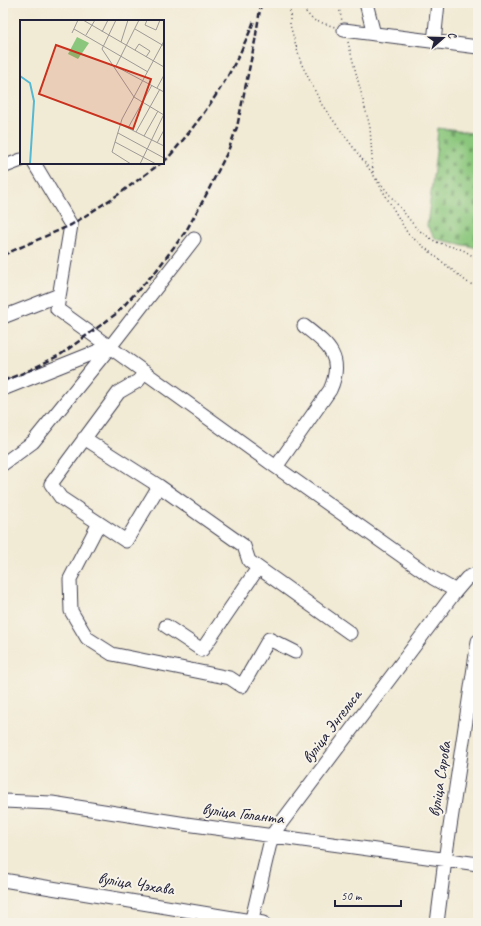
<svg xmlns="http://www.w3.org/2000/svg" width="481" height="926" viewBox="0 0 481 926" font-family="Caveat,sans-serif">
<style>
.cemetery{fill:url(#cemetery-stones);stroke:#56745b}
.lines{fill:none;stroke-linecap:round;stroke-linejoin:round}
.minor-casing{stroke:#414052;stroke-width:15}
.path{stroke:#414052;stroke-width:1.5;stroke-dasharray:1 3;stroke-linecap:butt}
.minor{stroke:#fff;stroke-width:13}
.rail{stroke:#22223b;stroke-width:2.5;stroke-dasharray:6 3;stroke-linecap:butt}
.labels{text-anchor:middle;stroke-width:4;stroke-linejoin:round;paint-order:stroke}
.street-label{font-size:17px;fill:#22223b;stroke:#f7f3e8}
.inset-river{fill:none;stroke:#55b9d4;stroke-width:2}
.inset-road{fill:none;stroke:#9e9a97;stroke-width:1}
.view{fill:#c8321e;fill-opacity:0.15;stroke:#c8321e;stroke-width:2}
.inset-edge{fill:none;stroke:#22223b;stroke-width:2}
</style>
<defs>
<pattern id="cemetery-stones" width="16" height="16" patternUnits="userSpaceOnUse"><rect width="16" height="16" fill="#8ac67b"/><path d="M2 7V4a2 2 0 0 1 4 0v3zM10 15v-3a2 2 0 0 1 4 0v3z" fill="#70a066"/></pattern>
</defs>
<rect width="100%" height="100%" fill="#f7f3e8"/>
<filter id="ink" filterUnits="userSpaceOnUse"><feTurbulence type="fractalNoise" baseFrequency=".025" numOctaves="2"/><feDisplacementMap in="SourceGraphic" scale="8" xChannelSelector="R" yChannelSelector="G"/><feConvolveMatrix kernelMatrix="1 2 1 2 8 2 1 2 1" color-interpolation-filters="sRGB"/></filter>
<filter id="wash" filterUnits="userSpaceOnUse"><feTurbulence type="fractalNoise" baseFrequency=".012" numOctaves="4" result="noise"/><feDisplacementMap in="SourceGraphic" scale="16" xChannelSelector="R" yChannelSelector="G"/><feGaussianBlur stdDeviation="0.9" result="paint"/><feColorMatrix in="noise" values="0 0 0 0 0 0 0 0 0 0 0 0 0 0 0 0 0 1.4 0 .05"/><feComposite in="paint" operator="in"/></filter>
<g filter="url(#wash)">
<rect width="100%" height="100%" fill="#f1ead4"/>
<path class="cemetery" d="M438,128L478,134V248L436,239L427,226L436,152Z"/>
</g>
<g filter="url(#ink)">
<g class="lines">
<defs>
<path id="minor" d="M366,3L374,34
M344,30L478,47
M434,42L438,3
M34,163L71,225L57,309L276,467
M3,167L21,160
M3,317L59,295
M304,326C328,345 345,357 330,390L276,467L433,578L456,591
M3,389L108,347
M84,438L159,486L126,541L61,498L51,484L119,392L138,381L145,372
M3,464L33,442L110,347L194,239
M159,486L244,546L249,561L350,633
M99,523L70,579L71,611L87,638L112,654L230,678L242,686L269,639L295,652
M166,626L202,650L258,568
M3,801L52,803L186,824L478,864
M3,880L263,923
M251,923L272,835L455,592L467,578L478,573
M437,923L445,860L478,641"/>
</defs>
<use href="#minor" class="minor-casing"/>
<path class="path" d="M290,3V25L301,63L322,105L373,174L408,234L467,282L478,288
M298,3L313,20L335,27
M338,3L342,21
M348,42L370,127L373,173
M377,179L417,229L436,242L463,250L478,259"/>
<use href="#minor" class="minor"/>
<path class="rail" d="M163,162L168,158C197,124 221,92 241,51C245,41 251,31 254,20
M3,255L71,225L119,194L161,163
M3,381L28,371L60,355L116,314L156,271L186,231L205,197L228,151L237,127L255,41L261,3"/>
</g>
</g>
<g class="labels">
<g class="street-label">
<text transform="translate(331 726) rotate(-53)" y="6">вуліца Энгельса</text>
<text transform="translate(439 779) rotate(-81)" y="6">вуліца Сярова</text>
<text transform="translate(243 813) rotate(7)" y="6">вуліца Голанта</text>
<text transform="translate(136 883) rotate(9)" y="6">вуліца Чэхава</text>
</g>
</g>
<g transform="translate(20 20)">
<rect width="144" height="144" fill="#f1ead4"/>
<path d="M57,17L69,23L58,39L48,34Z" fill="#8ac67b"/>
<path class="inset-river" d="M0,56L10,63L14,81L10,144"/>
<path class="inset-road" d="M63,0L144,47M96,0L82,29L114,77L144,95M127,0L125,5L136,10L140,0M54,9L128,52M115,9L144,26M82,12L88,0M52,13L58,0M66,15L75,0M101,22L108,0M115,30L119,24L130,31L126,37M95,46L144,72M96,46L119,0M137,68L144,55M100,104L144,126M108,108L132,65M116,112L140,69M98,113L144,138M124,116L138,91M95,122L136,144M137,123L144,110M111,144L92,132L102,99L144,21M120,144L144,94"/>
<path class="view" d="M36,25L131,59L113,109L19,74Z"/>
<rect width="144" height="144" class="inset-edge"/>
</g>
<rect width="481" height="926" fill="none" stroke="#f7f3e8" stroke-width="16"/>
<g transform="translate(443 38) rotate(70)" stroke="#f7f3e8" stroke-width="3" paint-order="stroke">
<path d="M0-3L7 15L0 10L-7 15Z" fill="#22223b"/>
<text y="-6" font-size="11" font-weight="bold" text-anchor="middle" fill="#22223b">С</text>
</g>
<path d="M335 900v6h66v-6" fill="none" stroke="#22223b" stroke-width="2"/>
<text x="341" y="900" font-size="12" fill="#22223b" stroke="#f7f3e8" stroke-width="3" paint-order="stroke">50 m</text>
</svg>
